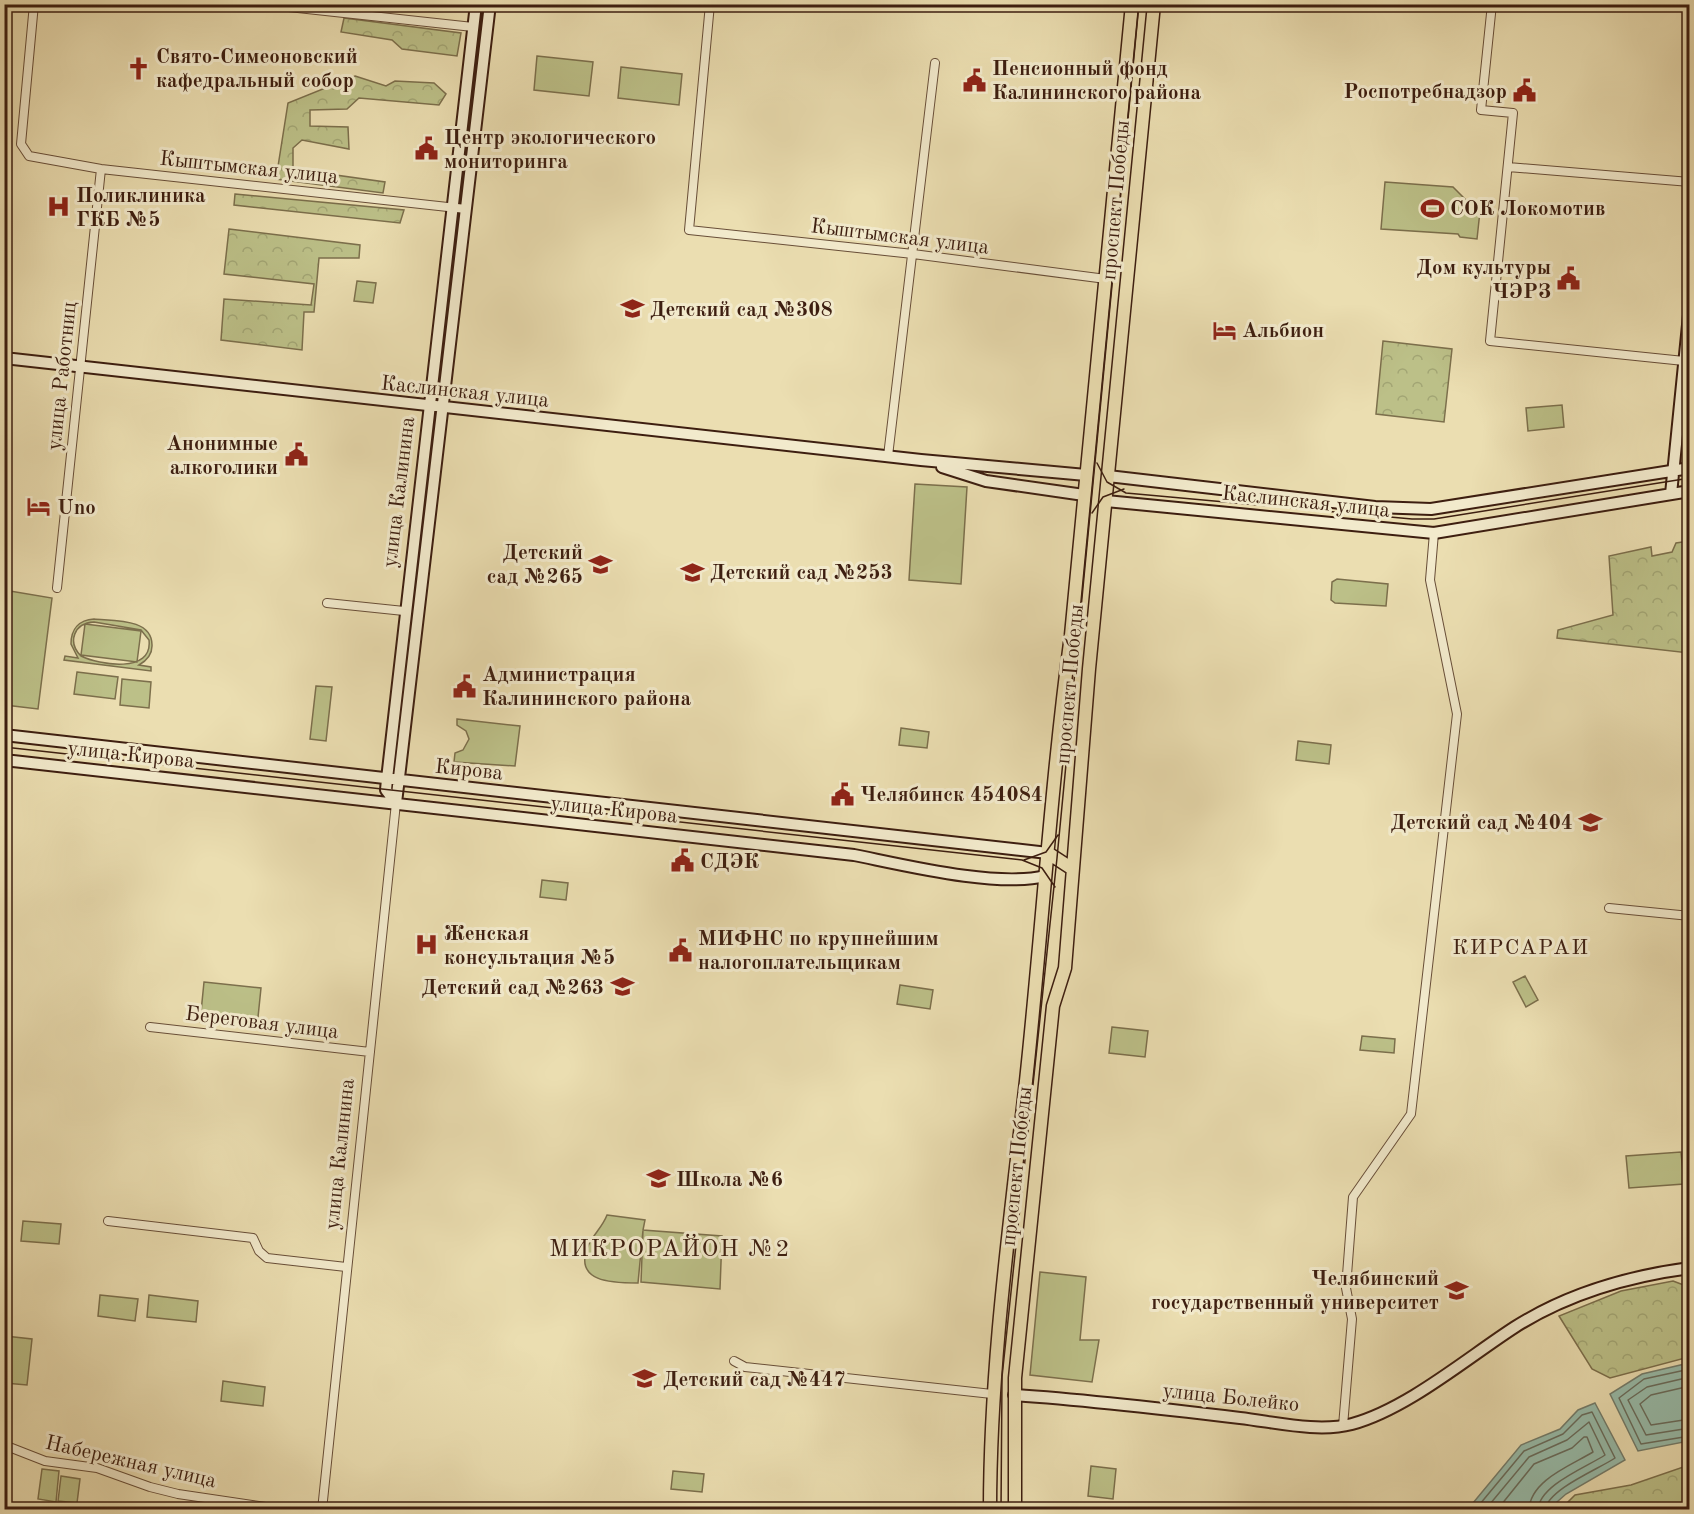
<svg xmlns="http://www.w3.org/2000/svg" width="1694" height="1514" viewBox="0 0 1694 1514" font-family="'Old Standard TT',serif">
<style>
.forest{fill:url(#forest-crowns);stroke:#7c6f4c;stroke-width:1.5}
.park{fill:#bcc088;stroke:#7c6f4c;stroke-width:1.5;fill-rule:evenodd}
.water{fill:#98bcaa;stroke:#747d6c;stroke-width:1.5}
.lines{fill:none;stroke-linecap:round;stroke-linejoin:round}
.shore{stroke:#6a6d5d;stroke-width:1.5}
.street-casing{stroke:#684e38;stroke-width:10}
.secondary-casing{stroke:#3d1e10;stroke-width:14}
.primary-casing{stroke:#3d1e10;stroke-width:15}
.street{stroke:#f2eacc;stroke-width:8}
.secondary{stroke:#f2eacc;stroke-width:10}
.primary{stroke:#ebdeb1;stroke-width:12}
.tram{stroke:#3d1e10;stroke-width:1.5}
.labels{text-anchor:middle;stroke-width:6;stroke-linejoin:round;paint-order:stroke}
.poi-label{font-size:21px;font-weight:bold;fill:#3d1e10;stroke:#f2eacc;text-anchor:start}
.street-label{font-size:21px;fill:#3d1e10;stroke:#f2eacc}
.neighbourhood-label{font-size:22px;letter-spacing:1.5px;fill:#3d1e10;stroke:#f2eacc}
.quarter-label{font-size:24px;letter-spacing:1.5px;fill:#3d1e10;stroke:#f2eacc}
</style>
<defs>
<pattern id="forest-crowns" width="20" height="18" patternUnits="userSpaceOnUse" patternTransform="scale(1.5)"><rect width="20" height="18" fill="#bcc088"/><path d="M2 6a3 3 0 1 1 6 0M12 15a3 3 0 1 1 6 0" fill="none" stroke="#a2a574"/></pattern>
</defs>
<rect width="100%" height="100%" fill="#ebdeb1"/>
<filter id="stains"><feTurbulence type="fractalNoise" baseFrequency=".00333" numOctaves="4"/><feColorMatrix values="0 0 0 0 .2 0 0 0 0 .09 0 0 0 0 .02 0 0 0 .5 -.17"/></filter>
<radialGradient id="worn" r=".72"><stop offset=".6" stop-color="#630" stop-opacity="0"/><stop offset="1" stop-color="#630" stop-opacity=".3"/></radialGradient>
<path class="forest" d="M344,18L461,33L457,56L402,49L392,40L341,32Z
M355,76L386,86L395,81L434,83L446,94L439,105L359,98L347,109L310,110V126L348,127L349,149L302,140L293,148V169L385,182L383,193L276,179L288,103Z
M235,194L404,210L400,223L234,205Z
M229,229L360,245L359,258H319L314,312H304L302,350L221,340L224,299L311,305L314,284L224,274Z
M1383,341L1452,349L1444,422L1376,414Z
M1689,541V653L1557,638L1558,630L1613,615L1609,556L1651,547L1652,556L1672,552L1676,543Z
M1673,1281L1689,1287V1357L1610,1378L1592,1369L1559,1316L1621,1291Z
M1689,1465V1509H1561L1575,1495L1631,1485Z"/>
<path class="park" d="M537,56L593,62L589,96L534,90Z
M621,67L682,74L679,105L618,98Z
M1385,182L1453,187L1466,200L1481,202L1477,239L1460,237L1458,234L1381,229Z
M357,281L376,283L373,303L354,301Z
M1562,405L1564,427L1528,431L1526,408Z
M915,484L967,487L961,584L909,580Z
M1337,579L1388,584L1386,606L1335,603L1331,600L1332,582Z
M4,590L52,598L38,709L5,705Z
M94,619C113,621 153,618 152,646C152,655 146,661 139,665L151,667V671L64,660L65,656L78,658L71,644C71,629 79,620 94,619ZM94,622L141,630L149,640C153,674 99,665 81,656C67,642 74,623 94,622Z
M85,624L141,631L137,662L81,655Z
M77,672L118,677L115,699L74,694Z
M122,679L151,682L149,708L120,705Z
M316,686L332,687L326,741L310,739Z
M457,719L520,726L515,766L454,762L455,753L463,750L469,739L466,731L457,725Z
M901,728L929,732L927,748L899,745Z
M1298,741L1331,745L1329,764L1296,760Z
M542,880L568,883L566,900L540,897Z
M1525,976L1538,1000L1526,1007L1513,982Z
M204,982L261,988L257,1027L200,1022Z
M900,985L933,990L930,1009L897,1004Z
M1112,1027L1148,1031L1145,1057L1109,1053Z
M1362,1036L1395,1039L1394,1053L1360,1050Z
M1681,1152L1684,1184L1629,1188L1626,1156Z
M607,1215L645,1220L643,1230L722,1236L720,1289L641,1282L643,1230L638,1283C614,1283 571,1283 589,1244C594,1234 603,1226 607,1215Z
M23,1221L61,1224L59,1244L21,1241Z
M1040,1272L1086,1277L1080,1340H1099L1092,1382L1030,1375Z
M100,1295L138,1299L135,1321L98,1316Z
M149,1295L198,1301L196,1322L147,1317Z
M5,1336L32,1339L27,1385L5,1383Z
M223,1381L265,1387L263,1406L221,1401Z
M1091,1466L1116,1469L1113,1499L1088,1496Z
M42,1469L59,1471L56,1502L38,1499Z
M673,1471L704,1474L702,1492L671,1489Z
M61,1476L80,1479L77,1503L58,1501Z"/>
<path class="water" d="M1689,1363V1441L1638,1451L1610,1394L1642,1374Z
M1595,1403L1625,1460L1566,1494L1549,1509H1468L1521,1445L1560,1429L1578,1410Z"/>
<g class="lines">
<path class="shore" d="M1690,1369L1644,1379L1619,1398L1641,1444L1690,1436
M1690,1377L1647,1387L1628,1400L1646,1435L1690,1428
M1690,1386L1651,1395L1640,1404L1651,1425L1690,1419
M1475,1510L1524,1451L1563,1434L1582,1415L1592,1412L1615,1458C1599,1469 1548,1489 1545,1510
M1485,1510L1529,1457L1567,1440L1589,1422L1605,1455C1587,1467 1539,1485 1538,1510
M1497,1510L1534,1464L1572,1448L1584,1437H1587L1593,1452C1572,1465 1530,1480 1529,1510"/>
<defs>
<path id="street" d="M34,4L21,144L29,156L101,169L466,209
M261,4L473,27
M710,4L689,230L913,254L1106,279
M1492,4L1481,110L1513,113L1490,341L1684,361
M1508,167L1690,182
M888,456L935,63
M57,588L101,169
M327,603L404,611
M1609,908L1690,916
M150,1027L370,1052
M108,1221L253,1238L259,1251L267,1258L346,1267
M734,1361L745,1367L992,1394
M1343,1426L1352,1319L1346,1288L1353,1197L1411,1114L1457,714L1430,580L1434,533
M4,1445L45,1461L97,1468L150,1487L178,1494L286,1510
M322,1510L396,803"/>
<path id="secondary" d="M4,358L921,460L1086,475
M942,467L986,481L1084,495
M1108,476L1375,507L1431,509L1690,468
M1671,494L1690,305
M1106,501L1434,533L1690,491
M4,735L1048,853
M4,760L854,855C904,865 997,888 1045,876
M396,803L386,790L387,779L476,4
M396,803L490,4
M1014,1395C1090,1400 1165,1409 1240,1418C1275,1422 1318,1433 1352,1424C1407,1409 1467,1358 1515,1327C1567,1294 1629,1276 1690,1268"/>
<path id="primary" d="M1048,853L1071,868
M990,1510C990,1366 1010,1223 1026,1081C1042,932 1051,783 1071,635L1132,4
M1015,1510V1378L1053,1006L1065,968L1089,669L1154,4"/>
</defs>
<use href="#street" class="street-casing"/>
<use href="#secondary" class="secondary-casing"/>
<use href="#primary" class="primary-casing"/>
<use href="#street" class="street"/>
<use href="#secondary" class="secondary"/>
<use href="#primary" class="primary"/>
<path class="tram" d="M1097,463L1107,482L1126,493L1412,519H1434L1690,478
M1092,513L1103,497L1124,489
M4,747L1022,860L1042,868L1055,887
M1024,860L1046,852L1058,835
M1001,1510L1002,1377L1057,858L1139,4"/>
</g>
<defs>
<symbol id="church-bare" viewBox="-9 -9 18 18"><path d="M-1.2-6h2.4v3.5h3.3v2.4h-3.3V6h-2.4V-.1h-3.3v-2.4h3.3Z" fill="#8f2418" stroke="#f2eacc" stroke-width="2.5" paint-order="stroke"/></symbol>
<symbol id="civic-bare" viewBox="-9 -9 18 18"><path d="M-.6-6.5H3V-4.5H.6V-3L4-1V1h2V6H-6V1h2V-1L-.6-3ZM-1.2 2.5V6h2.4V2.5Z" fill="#8f2418" stroke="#f2eacc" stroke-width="2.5" paint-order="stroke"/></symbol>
<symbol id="hospital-bare" viewBox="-9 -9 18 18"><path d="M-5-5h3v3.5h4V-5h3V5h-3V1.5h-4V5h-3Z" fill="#8f2418" stroke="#f2eacc" stroke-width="2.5" paint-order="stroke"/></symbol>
<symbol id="stadium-bare" viewBox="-9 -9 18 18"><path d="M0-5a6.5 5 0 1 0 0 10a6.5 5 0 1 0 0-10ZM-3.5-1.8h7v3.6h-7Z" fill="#8f2418" stroke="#f2eacc" stroke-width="2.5" paint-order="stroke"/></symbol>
<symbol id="school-bare" viewBox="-9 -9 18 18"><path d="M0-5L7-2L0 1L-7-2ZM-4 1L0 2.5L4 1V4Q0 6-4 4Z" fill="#8f2418" stroke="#f2eacc" stroke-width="2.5" paint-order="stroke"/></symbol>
<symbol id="hotel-bare" viewBox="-9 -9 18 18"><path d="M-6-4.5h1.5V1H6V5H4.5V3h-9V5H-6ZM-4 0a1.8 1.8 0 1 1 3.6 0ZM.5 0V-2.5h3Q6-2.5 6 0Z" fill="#8f2418" stroke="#f2eacc" stroke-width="2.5" paint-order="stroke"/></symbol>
<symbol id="university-bare" viewBox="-9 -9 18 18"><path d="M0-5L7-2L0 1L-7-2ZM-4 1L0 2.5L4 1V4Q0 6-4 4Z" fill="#8f2418" stroke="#f2eacc" stroke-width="2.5" paint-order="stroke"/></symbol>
</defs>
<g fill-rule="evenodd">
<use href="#church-bare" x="122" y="52" width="33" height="33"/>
<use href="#civic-bare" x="958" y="64" width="33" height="33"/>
<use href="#civic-bare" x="1508" y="74" width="33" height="33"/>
<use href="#civic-bare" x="410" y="132" width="33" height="33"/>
<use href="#hospital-bare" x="42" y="190" width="33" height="33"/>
<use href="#stadium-bare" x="1416" y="192" width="33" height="33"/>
<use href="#civic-bare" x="1552" y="262" width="33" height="33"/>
<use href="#school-bare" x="616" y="292" width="33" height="33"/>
<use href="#hotel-bare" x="1208" y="314" width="33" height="33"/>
<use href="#civic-bare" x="280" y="438" width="33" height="33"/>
<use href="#hotel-bare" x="22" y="490" width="33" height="33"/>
<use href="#school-bare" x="584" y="548" width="33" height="33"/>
<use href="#school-bare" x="676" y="556" width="33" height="33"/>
<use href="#civic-bare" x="448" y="670" width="33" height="33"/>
<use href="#civic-bare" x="826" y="778" width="33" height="33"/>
<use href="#school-bare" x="1574" y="806" width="33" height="33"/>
<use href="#civic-bare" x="666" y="844" width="33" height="33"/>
<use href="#hospital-bare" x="410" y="928" width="33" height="33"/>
<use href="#civic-bare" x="664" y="934" width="33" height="33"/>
<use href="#school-bare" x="606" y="970" width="33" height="33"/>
<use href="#school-bare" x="642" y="1162" width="33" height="33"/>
<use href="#university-bare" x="1440" y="1274" width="33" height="33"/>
<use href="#school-bare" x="628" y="1362" width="33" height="33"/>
</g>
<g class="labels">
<g class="poi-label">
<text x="156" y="63">Свято-Симеоновский<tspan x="156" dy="24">кафедральный собор</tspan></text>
<text x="992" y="75">Пенсионный фонд<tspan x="992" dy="24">Калининского района</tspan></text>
<text x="1507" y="98" text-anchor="end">Роспотребнадзор</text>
<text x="444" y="144">Центр экологического<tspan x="444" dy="24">мониторинга</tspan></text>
<text x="76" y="202">Поликлиника<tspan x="76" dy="24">ГКБ №5</tspan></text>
<text x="1450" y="215">СОК Локомотив</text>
<text x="1551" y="274" text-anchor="end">Дом культуры<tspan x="1551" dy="24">ЧЭРЗ</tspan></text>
<text x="650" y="316">Детский сад №308</text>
<text x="1242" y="337">Альбион</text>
<text x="278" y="450" text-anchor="end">Анонимные<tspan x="278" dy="24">алкоголики</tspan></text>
<text x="57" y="514">Uno</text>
<text x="583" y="559" text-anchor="end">Детский<tspan x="583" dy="24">сад №265</tspan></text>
<text x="710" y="579">Детский сад №253</text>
<text x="482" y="681">Администрация<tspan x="482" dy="24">Калининского района</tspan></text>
<text x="860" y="801">Челябинск 454084</text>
<text x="1573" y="829" text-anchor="end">Детский сад №404</text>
<text x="700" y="868">СДЭК</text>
<text x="444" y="940">Женская<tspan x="444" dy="24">консультация №5</tspan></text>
<text x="698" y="945">МИФНС по крупнейшим<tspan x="698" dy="24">налогоплательщикам</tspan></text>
<text x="604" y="994" text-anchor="end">Детский сад №263</text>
<text x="676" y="1186">Школа №6</text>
<text x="1439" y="1285" text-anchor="end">Челябинский<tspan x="1439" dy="24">государственный университет</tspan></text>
<text x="663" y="1386">Детский сад №447</text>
</g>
<g class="street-label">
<text transform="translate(249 167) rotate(6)" y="7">Кыштымская улица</text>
<text transform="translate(1115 200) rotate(-85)" y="7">проспект Победы</text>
<text transform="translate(900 236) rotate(7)" y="7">Кыштымская улица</text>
<text transform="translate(61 376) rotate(-84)" y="7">улица Работниц</text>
<text transform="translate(465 391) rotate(6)" y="7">Каслинская улица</text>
<text transform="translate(398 492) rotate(-83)" y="7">улица Калинина</text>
<text transform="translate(1306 501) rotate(6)" y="7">Каслинская улица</text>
<text transform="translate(1069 684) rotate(-85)" y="7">проспект Победы</text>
<text transform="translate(131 754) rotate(6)" y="7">улица Кирова</text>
<text transform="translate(469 769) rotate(6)" y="7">Кирова</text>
<text transform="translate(614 809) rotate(6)" y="7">улица Кирова</text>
<text transform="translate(262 1022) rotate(7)" y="7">Береговая улица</text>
<text transform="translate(339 1154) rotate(-84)" y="7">улица Калинина</text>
<text transform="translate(1016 1166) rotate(-84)" y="7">проспект Победы</text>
<text transform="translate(1231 1397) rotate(6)" y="7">улица Болейко</text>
<text transform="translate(131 1461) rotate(13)" y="7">Набережная улица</text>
</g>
<g class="neighbourhood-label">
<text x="1521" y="954">КИРСАРАИ</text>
</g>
<g class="quarter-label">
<text x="670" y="1256">МИКРОРАЙОН №2</text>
</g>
</g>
<rect width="1694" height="1514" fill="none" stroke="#ebdeb1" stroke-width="24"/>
<rect x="6" y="6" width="1682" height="1502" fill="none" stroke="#3d1e10" stroke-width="3"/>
<rect x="12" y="12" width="1670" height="1490" fill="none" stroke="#3d1e10" stroke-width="1.5"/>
<rect width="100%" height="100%" filter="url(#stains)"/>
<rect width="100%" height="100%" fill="url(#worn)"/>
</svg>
